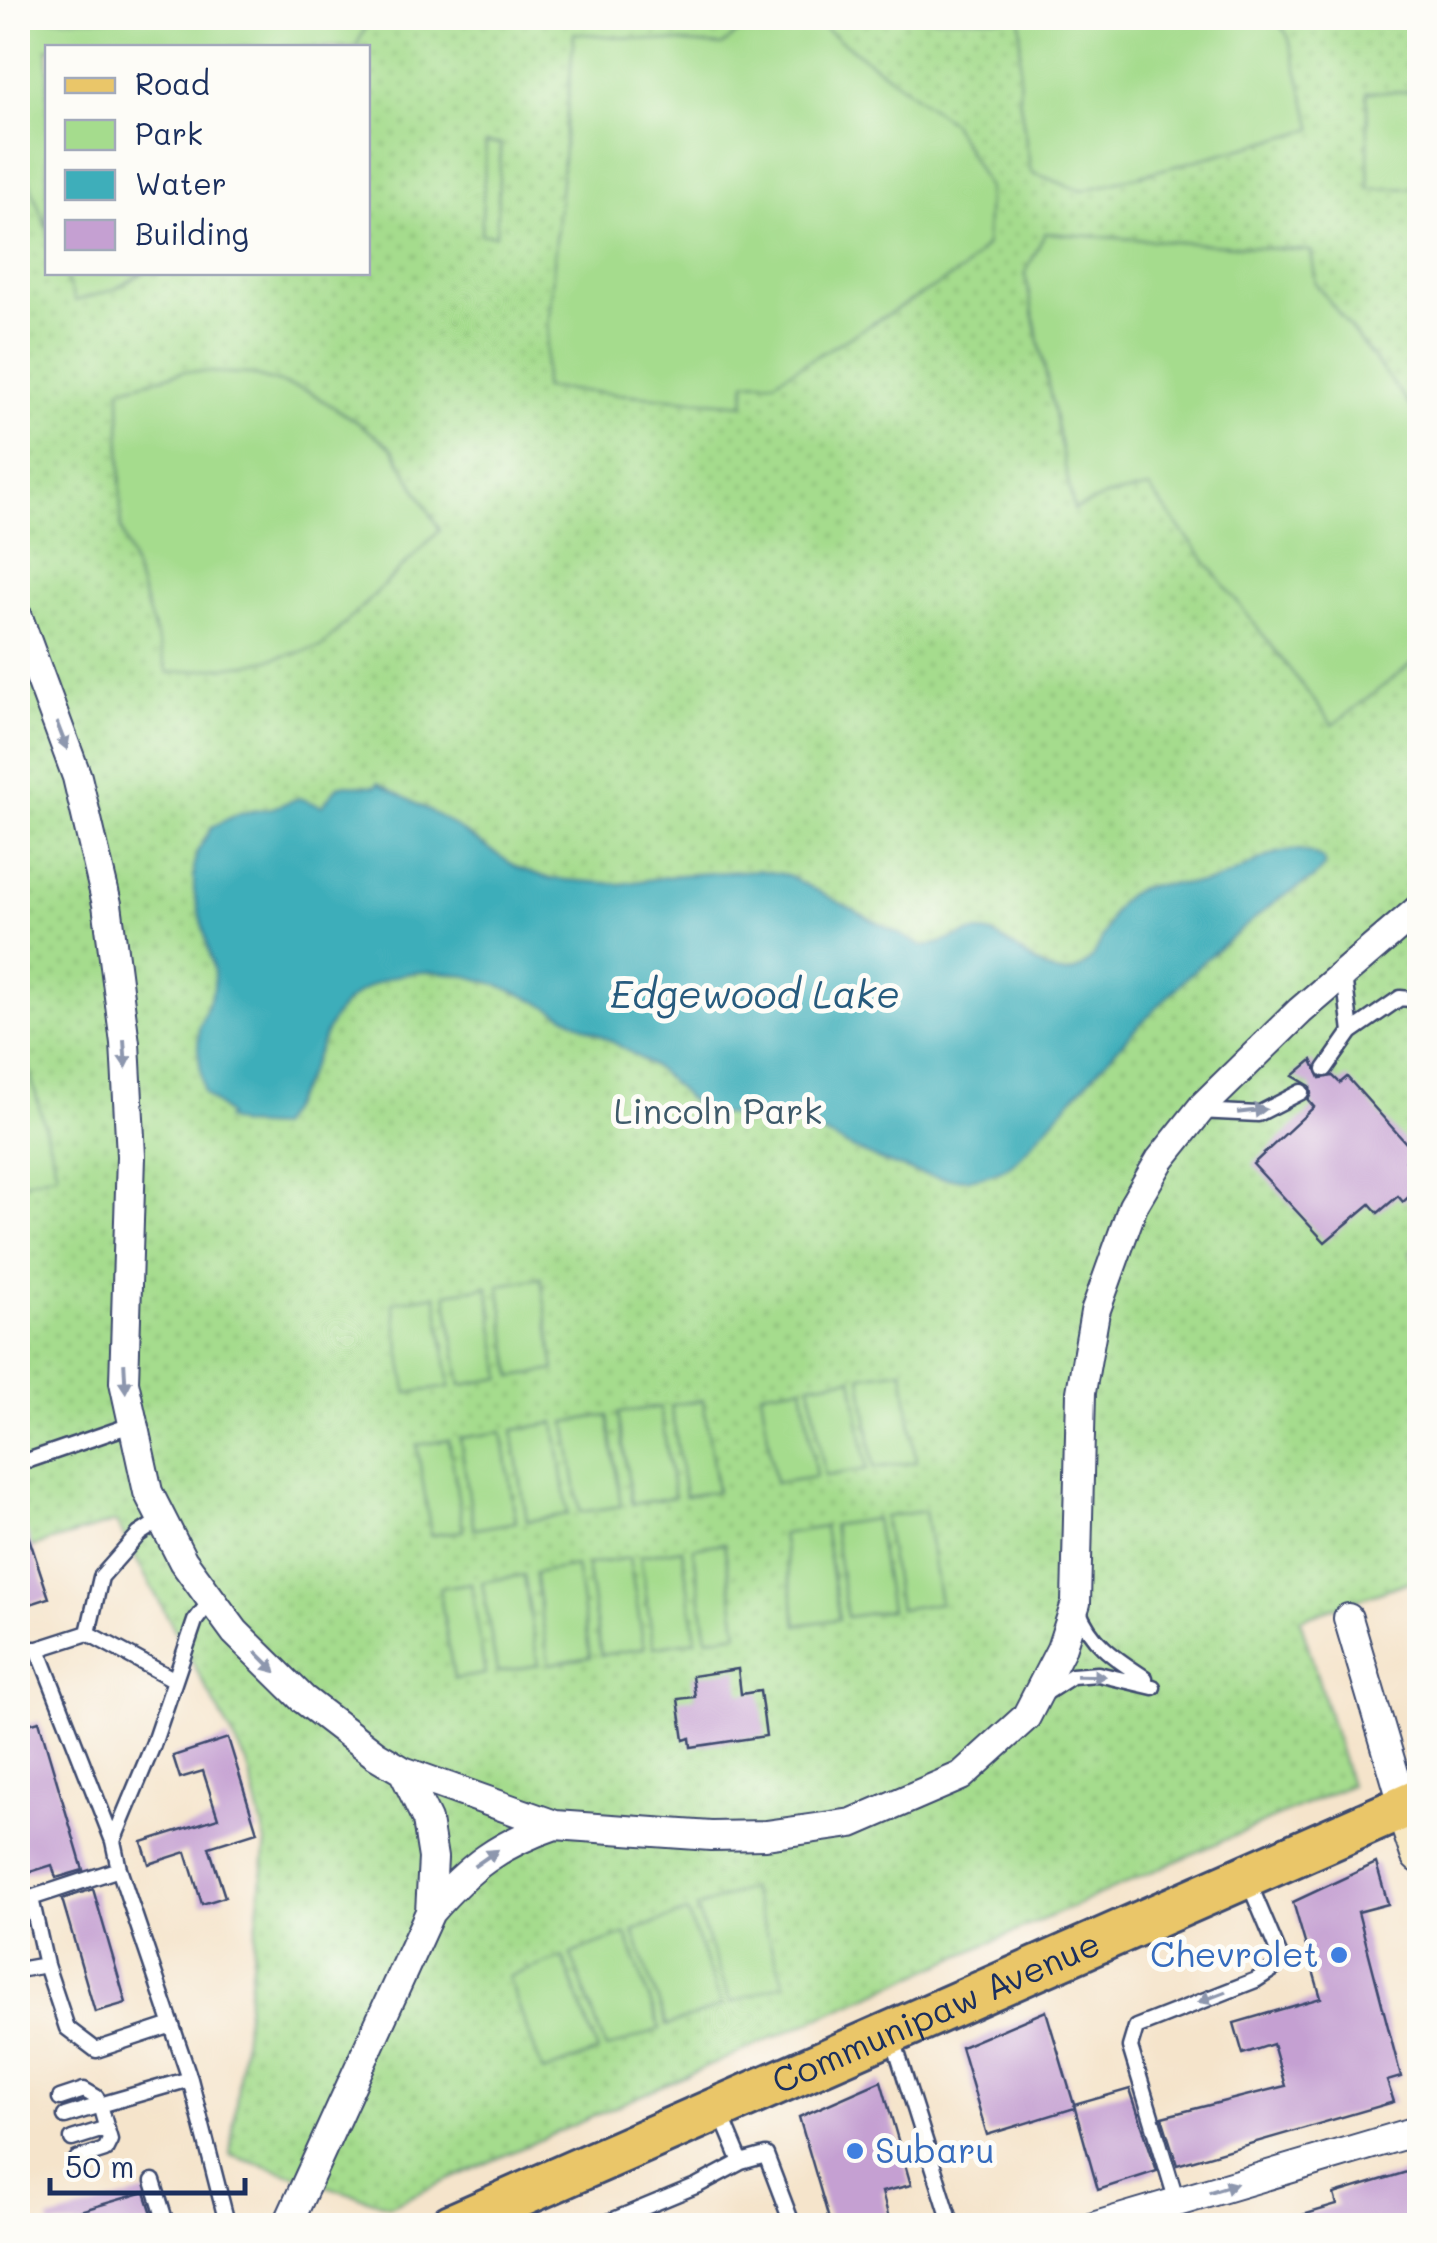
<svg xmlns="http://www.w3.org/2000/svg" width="1437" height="2243" viewBox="0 0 1437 2243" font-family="Mali,sans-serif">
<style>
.green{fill:url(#green-dots);stroke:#608676;stroke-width:2.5;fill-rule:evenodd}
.pitch{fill:#a5dc8d;stroke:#608676;stroke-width:2.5}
.water{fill:#3eaeba;stroke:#2c6e8c;stroke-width:2.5}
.building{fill:#c5a0d2}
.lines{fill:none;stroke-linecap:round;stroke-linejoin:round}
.lane-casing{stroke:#3c4a6e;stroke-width:19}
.street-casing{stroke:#3c4a6e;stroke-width:32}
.secondary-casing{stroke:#3c4a6e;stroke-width:42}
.primary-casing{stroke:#3c4a6e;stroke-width:48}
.lane{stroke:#fff;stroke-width:14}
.street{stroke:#fff;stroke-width:28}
.secondary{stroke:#f7e8c3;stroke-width:38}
.primary{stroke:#eac669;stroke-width:42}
.oneway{fill:#8d97ae}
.shop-dot{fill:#3f7fe0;stroke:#fdfcf7;stroke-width:4}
.labels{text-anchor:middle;stroke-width:10;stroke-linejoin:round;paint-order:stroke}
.park-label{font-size:35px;fill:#3e5a6a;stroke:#fdfcf7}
.shop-label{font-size:35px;fill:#366cbe;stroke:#fdfcf7;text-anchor:end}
.street-label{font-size:35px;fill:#1b2f5e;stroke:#fdfcf7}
.water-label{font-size:38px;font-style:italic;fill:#275b7e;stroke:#fdfcf7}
</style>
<defs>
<pattern id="green-dots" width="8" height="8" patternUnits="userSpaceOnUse" patternTransform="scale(2.5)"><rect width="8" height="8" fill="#a5dc8d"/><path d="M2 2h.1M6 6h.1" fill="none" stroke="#8dbd7c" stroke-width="1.8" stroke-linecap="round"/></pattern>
</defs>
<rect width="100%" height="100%" fill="#fdfcf7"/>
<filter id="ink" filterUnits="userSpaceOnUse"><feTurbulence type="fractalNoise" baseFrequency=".01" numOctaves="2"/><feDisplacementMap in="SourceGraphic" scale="20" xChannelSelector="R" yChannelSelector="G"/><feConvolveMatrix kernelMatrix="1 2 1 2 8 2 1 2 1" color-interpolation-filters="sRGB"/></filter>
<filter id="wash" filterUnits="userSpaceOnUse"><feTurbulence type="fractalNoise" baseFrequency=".0048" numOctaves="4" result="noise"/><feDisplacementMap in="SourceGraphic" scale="40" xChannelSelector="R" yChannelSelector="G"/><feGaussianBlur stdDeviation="2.25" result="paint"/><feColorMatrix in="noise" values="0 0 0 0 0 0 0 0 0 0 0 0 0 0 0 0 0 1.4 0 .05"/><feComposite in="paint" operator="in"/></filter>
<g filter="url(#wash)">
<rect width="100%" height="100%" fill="#f5e4cb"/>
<path class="green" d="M18,18H1419L1420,1247L1410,1251L1420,1282V1578L1300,1619L1350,1785L389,2206L230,2155L266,1843L247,1763L116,1522L18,1551ZM48,48H368V272H48Z"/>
<path class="pitch" d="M18,18H370L356,47L48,48L47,229L18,151Z
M756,18L813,20L952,123L988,188L986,245L963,270L774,381L746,382L744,404L543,388L574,33L722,46Z
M1021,18H1275L1288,36L1313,129L1082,191L1031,172L1019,97Z
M1419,91V188L1369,189L1367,92Z
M486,143L501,144L496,235L481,234Z
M1045,233L1311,251L1316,284L1419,418V658L1333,725L1149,488L1106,496L1074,510L1025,274Z
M64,273H143L113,290L75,301Z
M185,371L249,374L308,391L357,422L393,449L440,530L321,647L247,665L168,673L121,528L120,389Z
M18,1028L57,1173L18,1184Z
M541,1278L555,1370L513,1377L499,1285Z
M488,1287L502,1378L461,1385L446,1293Z
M436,1295L450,1387L407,1393L393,1302Z
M903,1370L916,1462L874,1468L861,1376Z
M852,1378L867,1469L825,1476L810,1384Z
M802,1386L816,1477L775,1483L761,1392Z
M703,1400L717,1491L685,1496L671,1405Z
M660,1407L674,1497L632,1504L618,1413Z
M608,1415L621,1506L580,1512L566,1422Z
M555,1423L568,1514L527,1521L513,1430Z
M502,1432L516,1522L474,1529L460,1438Z
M449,1440L463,1531L431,1535L417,1445Z
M925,1511L940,1603L899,1609L884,1517Z
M875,1519L890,1610L847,1617L833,1525Z
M824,1527L839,1619L797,1625L782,1534Z
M724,1543L738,1633L707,1638L693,1548Z
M682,1549L696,1640L654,1647L640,1556Z
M629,1558L644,1648L601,1655L587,1565Z
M576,1566L590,1657L549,1664L535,1573Z
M524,1575L538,1665L497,1672L482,1582Z
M471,1583L485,1674L454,1679L439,1588Z
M750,1888L785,1983L731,2003L696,1908Z
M687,1912L722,2006L667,2026L633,1931Z
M626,1934L660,2029L606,2049L571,1954Z
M563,1957L598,2052L543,2072L508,1977Z"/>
<path class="water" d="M378,783L442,818L518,868L551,879L620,884L680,875L758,870L787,875L922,946C944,947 966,927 989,933C1016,941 1046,985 1077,970C1104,957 1103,920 1122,900C1147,876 1179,888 1209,882C1239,876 1263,852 1294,850C1304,849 1315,855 1323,859L1325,866L1314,878L1277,900L1202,962L1131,1033L1015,1162C966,1197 900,1170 850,1147C829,1137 810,1125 787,1120C760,1114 731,1120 705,1109C683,1100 671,1079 652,1066C629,1050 604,1037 580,1024C513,987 424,943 353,997C328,1016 324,1040 311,1067C302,1087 290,1108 278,1127L241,1125L225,1119L228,1115L204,1093L198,1049L199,1027L214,988V971L194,891V864L197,852L212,827L240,813L272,808L299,798L322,806L339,785L376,786Z"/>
<g id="blocks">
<path class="building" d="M1312,1060L1320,1078L1333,1076L1340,1083L1347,1077L1414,1152L1406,1161L1420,1176V1187L1403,1202L1398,1196L1378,1213L1370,1204L1325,1242L1253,1164L1314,1107L1308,1100L1311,1094L1310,1086L1293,1076Z
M23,1520L49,1598L18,1608V1521Z
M738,1669L741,1694L760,1691L766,1736L691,1747L690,1738L684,1740L678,1699L695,1697L692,1676Z
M39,1721L83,1870L56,1878L52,1865L24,1874L22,1868L18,1869V1727Z
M228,1738L257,1832L209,1847L225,1897L202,1904L186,1852L149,1864L142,1842L218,1818L203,1771L180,1778L173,1756Z
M1376,1863L1388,1904L1358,1912L1401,2077L1387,2081L1394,2102L1177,2165L1162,2117L1285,2086L1273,2044L1243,2054L1234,2023L1321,1998L1293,1902Z
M93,1889L126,2003L95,2012L62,1899Z
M1046,2011L1075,2108L987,2135L961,2047Z
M881,2081L911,2185L882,2192L891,2226H831L799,2117Z
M1130,2089L1157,2171L1098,2190L1074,2105Z
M1420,2168V2226H1287L1286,2220L1337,2205L1334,2194Z
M145,2192L156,2226H50L49,2220Z"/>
</g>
</g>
<g filter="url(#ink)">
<use href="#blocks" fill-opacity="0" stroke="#3c4a6e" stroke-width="2.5"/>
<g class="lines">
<defs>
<path id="lane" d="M1351,1032L1400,998L1420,1000
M1325,1069L1351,1032L1344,975
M1199,1111L1258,1114L1301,1092
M18,1464L131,1425
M162,1519L139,1534L101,1577L88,1633L175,1680
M211,1600L195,1621L153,1745L113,1841L119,1869L190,2079L226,2219L232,2226
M1078,1609C1090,1643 1116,1659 1145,1678
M18,1649H38L88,1633
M38,1649L113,1841
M1044,1694L1072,1676L1098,1674L1153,1687
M46,1965L31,1898L119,1869
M18,1970L46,1965L67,2028L96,2050L172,2025
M892,2036L952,2226
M60,2098L84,2090L96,2097L100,2105L65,2116
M72,2139L107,2128
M77,2159L105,2150L110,2140L100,2105L190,2079
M741,2162L766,2155L793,2226
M153,2181L167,2226
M1177,2202L1130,2047L1136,2027L1256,1980L1276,1967L1279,1954L1249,1883
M599,2226L698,2185L741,2162L721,2114"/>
<path id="street" d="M18,617L77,777L107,904L125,1043L131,1156L124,1382L148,1492L183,1561L235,1632L303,1699L376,1755L403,1771L555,1825L711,1836L766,1835L852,1823L961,1776L1026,1717L1061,1649L1076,1603L1081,1392L1095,1312L1133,1206L1160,1160L1204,1105L1300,1011L1420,908
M1348,1618L1404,1807
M403,1771L427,1820L433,1858L430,1912
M287,2226L430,1912C469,1867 499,1844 555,1825
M1096,2226L1420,2130"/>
<path id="secondary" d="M1404,1807L1420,1854"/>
<g id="primary">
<path id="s1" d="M451,2226L1420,1800"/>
</g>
</defs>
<use href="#lane" class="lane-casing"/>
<use href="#street" class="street-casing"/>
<use href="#secondary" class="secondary-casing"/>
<use href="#primary" class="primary-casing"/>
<use href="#lane" class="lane"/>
<use href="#street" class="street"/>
<use href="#secondary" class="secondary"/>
<use href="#primary" class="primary"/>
</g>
<defs><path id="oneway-solid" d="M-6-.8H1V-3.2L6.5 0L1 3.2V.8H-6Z" transform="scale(2.5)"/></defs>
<g class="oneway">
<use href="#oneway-solid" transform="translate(62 736) rotate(69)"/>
<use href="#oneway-solid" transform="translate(125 1054) rotate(86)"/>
<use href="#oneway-solid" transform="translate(1252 1111) rotate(-7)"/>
<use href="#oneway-solid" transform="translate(125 1378) rotate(87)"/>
<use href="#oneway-solid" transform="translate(266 1662) rotate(45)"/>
<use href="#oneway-solid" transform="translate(1091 1676) rotate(1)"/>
<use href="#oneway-solid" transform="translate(486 1858) rotate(-35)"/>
<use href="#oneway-solid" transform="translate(1212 1997) rotate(159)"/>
<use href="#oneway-solid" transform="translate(1223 2188) rotate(-17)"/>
</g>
</g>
<g class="shop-dot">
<circle cx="1339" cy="1955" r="10"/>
<circle cx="855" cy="2151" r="10"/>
</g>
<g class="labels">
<g class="park-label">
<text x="718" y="1124">Lincoln Park</text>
</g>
<g class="shop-label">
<text x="1319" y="1967">Chevrolet</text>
<text x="875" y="2163" text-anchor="start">Subaru</text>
</g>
<g class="street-label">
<text dy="12" stroke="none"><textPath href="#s1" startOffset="530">Communipaw Avenue</textPath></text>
</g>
<g class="water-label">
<text x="755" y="1008">Edgewood Lake</text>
</g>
</g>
<rect width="1437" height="2243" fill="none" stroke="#fdfcf7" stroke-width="60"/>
<rect x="45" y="45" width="325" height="230" fill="#fdfcf7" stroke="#a3aaba" stroke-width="2.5"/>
<rect x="65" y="78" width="50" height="15" fill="#eac669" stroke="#a3aaba" stroke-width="2.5"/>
<text x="135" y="95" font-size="30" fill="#1b2f5e">Road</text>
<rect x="65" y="120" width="50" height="30" fill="#a5dc8d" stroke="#a3aaba" stroke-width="2.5"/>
<text x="135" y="145" font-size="30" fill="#1b2f5e">Park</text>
<rect x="65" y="170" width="50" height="30" fill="#3eaeba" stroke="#a3aaba" stroke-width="2.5"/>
<text x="135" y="195" font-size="30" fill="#1b2f5e">Water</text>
<rect x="65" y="220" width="50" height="30" fill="#c5a0d2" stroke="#a3aaba" stroke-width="2.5"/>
<text x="135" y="245" font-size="30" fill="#1b2f5e">Building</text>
<path d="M50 2178v15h195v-15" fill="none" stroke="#1b2f5e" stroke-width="5"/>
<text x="65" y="2178" font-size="30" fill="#1b2f5e" stroke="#fdfcf7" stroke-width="8" paint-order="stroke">50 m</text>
</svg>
